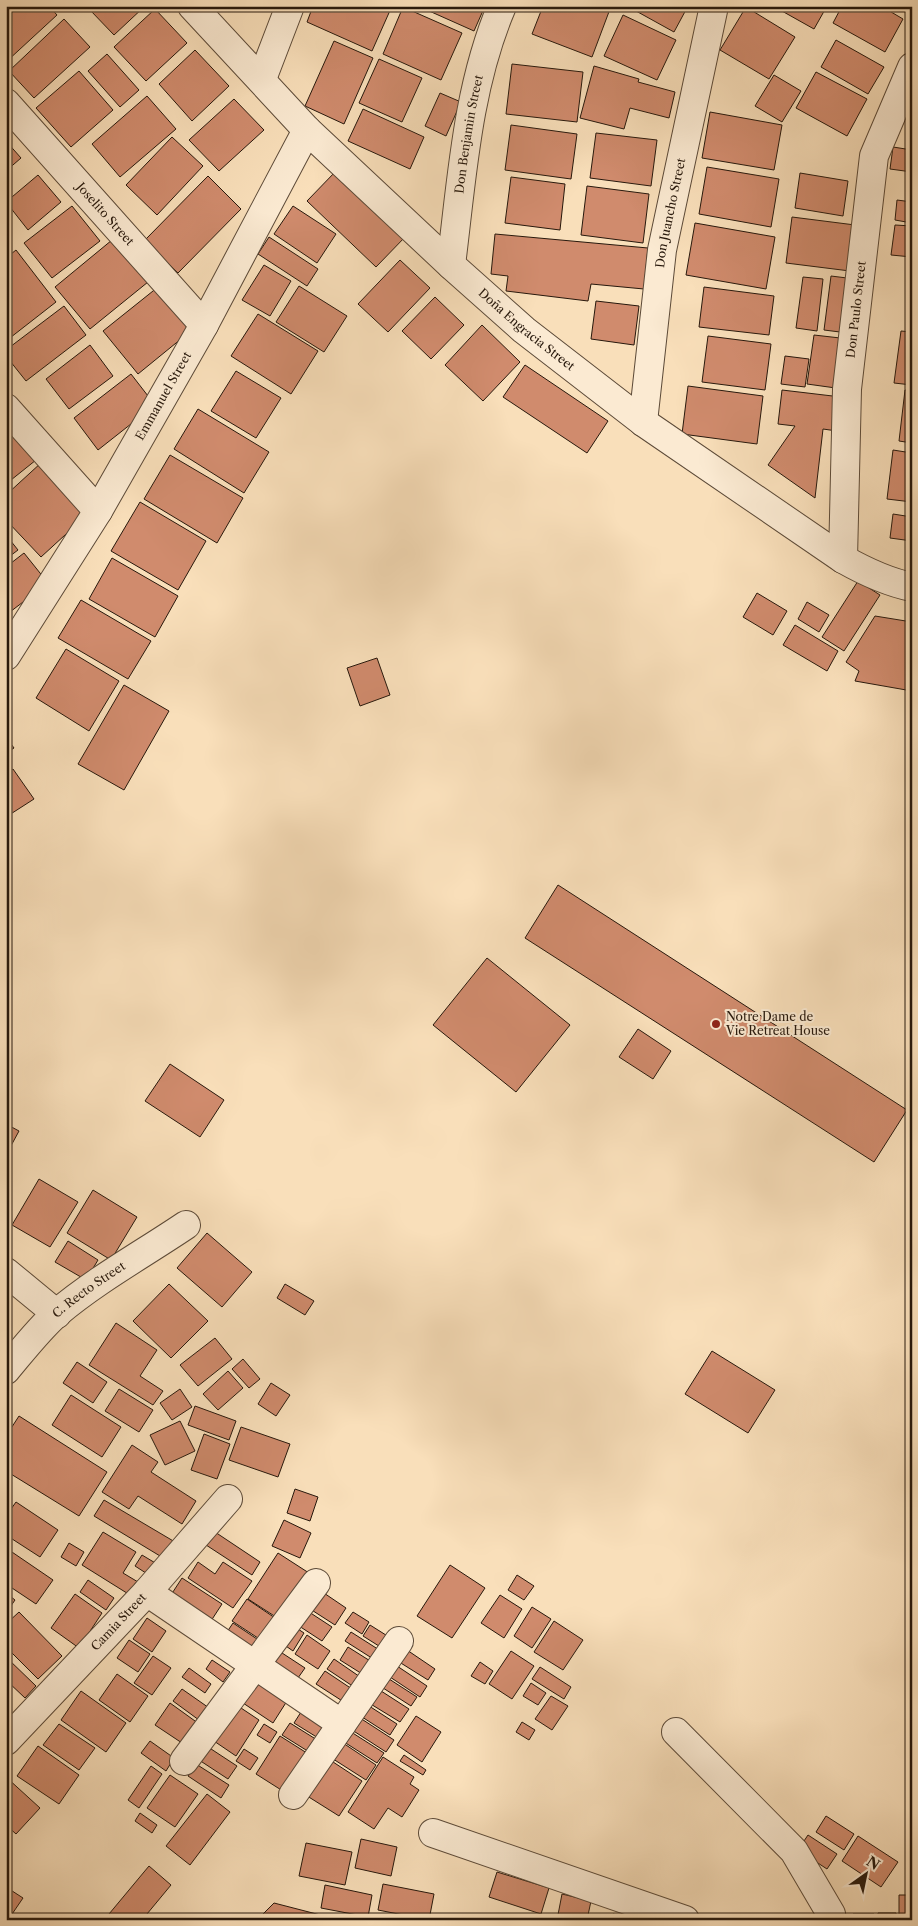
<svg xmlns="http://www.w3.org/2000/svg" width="918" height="1926" viewBox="0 0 918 1926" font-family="'Libre Caslon Text',serif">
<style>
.building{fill:#d08b6d;stroke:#27180c}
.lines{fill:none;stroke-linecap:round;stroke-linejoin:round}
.minor-casing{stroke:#5c4a38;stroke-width:30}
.minor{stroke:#fbead2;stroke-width:28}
.poi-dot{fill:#8f2418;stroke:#fbead2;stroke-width:2}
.labels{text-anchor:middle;stroke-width:4;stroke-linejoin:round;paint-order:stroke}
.street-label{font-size:12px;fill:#27180c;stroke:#fbead2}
.poi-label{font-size:12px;fill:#27180c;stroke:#fbead2;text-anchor:start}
</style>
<rect width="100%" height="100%" fill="#f9dfba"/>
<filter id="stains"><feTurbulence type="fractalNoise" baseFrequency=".004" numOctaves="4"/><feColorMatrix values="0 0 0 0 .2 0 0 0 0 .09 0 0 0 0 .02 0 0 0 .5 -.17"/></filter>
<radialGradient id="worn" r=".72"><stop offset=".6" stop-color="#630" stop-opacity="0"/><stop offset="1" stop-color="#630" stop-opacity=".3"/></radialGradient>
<path class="building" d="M6,6H49L57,15L6,62Z
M94,6H145L114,35L90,10Z
M313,6H392L372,51L307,22Z
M418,6H485L474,31Z
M543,6H604L610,9L592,57L532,34Z
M627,6H688L674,32Z
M773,6H827L814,29Z
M842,6H881L903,19L885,52L833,23Z
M895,6H912V9L909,14Z
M403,7L462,33L441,80L383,54Z
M746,7L795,37L769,79L720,50Z
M155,9L187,43L146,81L114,47Z
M623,15L676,40L657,80L604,56Z
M64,19L90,47L34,98L9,71Z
M836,40L884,67L868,94L821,67Z
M334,41L373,58L344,124L305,106Z
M195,50L229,86L192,121L159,84Z
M107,54L139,90L120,107L88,71Z
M379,59L422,78L402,122L359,103Z
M512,64L583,72L577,122L506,114Z
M594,66L639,79L638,82L675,92L669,118L630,108L624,129L580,118Z
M79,71L113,110L71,147L36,108Z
M816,72L867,99L847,136L796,108Z
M774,75L801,91L782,122L755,106Z
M440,93L461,102L446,136L425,126Z
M147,96L176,129L120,177L92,144Z
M234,99L264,130L219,171L189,140Z
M363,109L424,137L410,169L348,141Z
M710,112L782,125L774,170L702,158Z
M511,125L577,134L571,179L505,170Z
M596,133L657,140L651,186L590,178Z
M172,137L203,166L157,215L126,185Z
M6,141L21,158L6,171Z
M893,147L912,150V172L890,169Z
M707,167L779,179L771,227L699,214Z
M336,171L406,236L376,267L307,201Z
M800,173L848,181L843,216L795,208Z
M38,175L61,202L28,230L6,202Z
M208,176L241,209L178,273L145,240Z
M511,177L565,184L560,230L505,223Z
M587,186L649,194L643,243L581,235Z
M897,200L912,202V223L895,220Z
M72,206L100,241L52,278L24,243Z
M293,206L336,234L317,263L274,234Z
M792,217L863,226L858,272L786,263Z
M695,223L775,237L766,289L686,275Z
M895,225L912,226V257L891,255Z
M495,234L648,248L644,289L591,284L588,301L506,291L508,276L491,274Z
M269,237L318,269L307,286L258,254Z
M112,240L148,282L90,329L55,287Z
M16,250L56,302L6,341V258Z
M400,260L430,288L388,332L358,304Z
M264,265L291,281L270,316L242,300Z
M831,276L855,279L848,333L824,330Z
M803,277L823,279L817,331L796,328Z
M299,286L347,316L324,352L276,322Z
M158,287L192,330L138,374L103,331Z
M704,287L774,296L769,335L699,327Z
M435,297L464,325L431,359L402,331Z
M596,301L639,306L634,345L591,339Z
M64,306L86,335L26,381L6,356V350Z
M258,314L318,351L291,394L231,356Z
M482,325L520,362L483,401L445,365Z
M901,331L912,332V385L894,383Z
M814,335L849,339L843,389L807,384Z
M708,336L771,344L765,390L702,382Z
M90,345L113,376L69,409L46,379Z
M785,356L809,359L805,387L781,384Z
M525,365L608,421L587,453L503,397Z
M236,371L281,398L256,438L211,411Z
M131,374L155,405L98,450L74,418Z
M688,386L763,396L757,444L682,434Z
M782,390L841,397L837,431L823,429L815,498L768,465L795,426L778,424Z
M905,390L912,391V443L899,441Z
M198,409L269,452L244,493L174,449Z
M6,426L36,460L6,484Z
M893,450L912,453V502L887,499Z
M170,455L243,498L217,543L144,499Z
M42,462L89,513L41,557L6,520V495Z
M140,502L206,541L178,590L111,551Z
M893,514L912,517V541L890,538Z
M6,535L18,550L6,559Z
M24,553L48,583L6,615V567Z
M112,558L178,596L155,637L89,599Z
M858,581L880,595L844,651L822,637Z
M757,593L787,611L773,635L743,617Z
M81,600L151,641L128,679L58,638Z
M807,602L829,615L819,632L798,619Z
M875,616L912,622V691L855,681L859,671L846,662Z
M795,625L838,651L827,671L783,645Z
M66,649L119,681L89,731L36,698Z
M377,658L390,695L360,706L347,668Z
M124,685L169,711L124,790L78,764Z
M6,737L14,748L6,753Z
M13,769L34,799L6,817V773Z
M558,885L907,1110L874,1162L525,938Z
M487,958L570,1025L516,1092L433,1025Z
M638,1029L671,1051L653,1079L619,1057Z
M170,1064L224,1100L200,1137L145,1101Z
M6,1124L19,1131L6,1155Z
M39,1179L78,1202L50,1247L12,1225Z
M93,1190L137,1217L111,1260L67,1233Z
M207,1233L252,1272L222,1307L177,1268Z
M68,1241L98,1260L86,1280L55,1262Z
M169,1284L208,1321L171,1358L133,1321Z
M285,1284L314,1301L305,1315L277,1298Z
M116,1323L157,1350L140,1376L163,1391L153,1405L89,1365Z
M215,1338L232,1359L198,1386L180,1365Z
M712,1351L775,1390L748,1433L685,1394Z
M243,1359L260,1379L249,1388L232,1369Z
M77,1362L107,1382L93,1403L63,1383Z
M228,1371L243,1388L218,1410L203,1394Z
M271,1383L290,1395L276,1416L258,1404Z
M119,1389L153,1410L139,1432L105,1411Z
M180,1389L192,1407L172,1420L160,1403Z
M71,1395L121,1427L102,1457L52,1425Z
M195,1406L236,1421L229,1440L188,1425Z
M19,1416L107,1472L79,1516L6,1471V1436Z
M180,1421L195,1451L165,1465L150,1435Z
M241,1427L290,1444L278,1477L229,1460Z
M204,1434L230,1444L217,1479L191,1470Z
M132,1445L158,1462L151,1472L196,1501L182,1524L138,1496L129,1509L102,1492Z
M295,1489L318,1497L310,1521L287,1513Z
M104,1500L175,1542L165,1559L94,1516Z
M16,1502L58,1530L40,1557L6,1535V1516Z
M284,1520L311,1533L300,1558L272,1546Z
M212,1530L260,1562L252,1575L203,1543Z
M103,1532L136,1552L123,1573L138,1582L130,1595L82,1565Z
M69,1543L84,1552L76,1566L61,1557Z
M9,1550L53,1580L36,1604L6,1584V1554Z
M278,1553L309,1573L279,1619L248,1599Z
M142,1555L157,1564L149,1575L135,1566Z
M198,1562L215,1574L223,1562L252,1581L233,1608L188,1578Z
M450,1565L485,1588L452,1638L417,1616Z
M517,1575L534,1586L524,1600L508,1590Z
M182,1578L222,1604L209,1624L169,1598Z
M88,1580L114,1598L106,1610L80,1592Z
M318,1589L346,1608L335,1625L307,1607Z
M6,1593L15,1600L6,1613Z
M75,1594L102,1613L79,1648L51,1628Z
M500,1595L522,1609L504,1638L481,1623Z
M247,1599L278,1620L264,1642L232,1621Z
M532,1607L551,1619L532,1648L514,1636Z
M306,1610L332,1627L322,1641L296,1624Z
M19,1612L62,1656L38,1679L6,1647V1624Z
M353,1612L369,1622L362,1634L345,1623Z
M147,1618L166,1631L152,1652L133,1639Z
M554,1621L583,1640L563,1670L534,1652Z
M233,1623L263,1643L252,1658L223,1638Z
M370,1625L397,1642L390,1653L363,1636Z
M295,1627L304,1633L293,1651L283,1644Z
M351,1632L384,1653L378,1662L345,1641Z
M307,1635L330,1651L318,1669L295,1654Z
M129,1640L150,1654L138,1672L117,1658Z
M348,1647L375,1664L367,1677L340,1660Z
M404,1648L435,1669L428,1680L396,1660Z
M279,1651L305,1668L293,1685L268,1669Z
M511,1651L534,1666L512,1699L489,1684Z
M153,1656L171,1668L152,1695L134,1683Z
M6,1657L36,1686L25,1698L6,1680Z
M334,1659L366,1681L360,1691L327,1669Z
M212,1660L230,1672L223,1682L206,1669Z
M391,1662L427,1686L420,1697L384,1673Z
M480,1662L493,1671L485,1684L471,1676Z
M540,1667L571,1687L564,1699L532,1679Z
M189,1668L211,1684L205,1693L182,1677Z
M325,1671L355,1691L347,1704L316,1684Z
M117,1674L148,1696L130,1722L99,1700Z
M386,1677L417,1697L411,1706L380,1686Z
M254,1679L287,1701L273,1723L240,1701Z
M531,1683L546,1693L538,1705L523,1696Z
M182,1689L212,1710L203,1723L173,1701Z
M378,1689L409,1709L400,1722L369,1703Z
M81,1691L126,1723L106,1752L61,1720Z
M551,1696L568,1706L552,1730L535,1719Z
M170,1703L202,1726L188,1747L155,1725Z
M235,1704L259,1720L236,1756L211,1739Z
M366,1704L397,1724L390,1735L359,1715Z
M301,1712L330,1731L323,1741L294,1723Z
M357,1716L394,1740L386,1752L349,1728Z
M416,1716L441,1732L422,1762L397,1745Z
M522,1722L535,1730L529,1740L516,1732Z
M290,1723L322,1743L314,1755L282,1735Z
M59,1724L95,1748L79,1770L43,1745Z
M264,1724L277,1732L270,1743L257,1735Z
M348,1730L384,1753L377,1763L341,1740Z
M280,1736L310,1755L286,1793L256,1774Z
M150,1741L174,1758L166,1771L141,1753Z
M340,1741L376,1765L366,1780L330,1757Z
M205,1745L237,1766L228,1779L196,1758Z
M38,1746L79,1775L59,1804L17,1776Z
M244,1749L258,1758L250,1770L236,1761Z
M404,1755L426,1770L423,1775L400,1761Z
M383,1757L414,1777L410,1784L419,1790L402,1817L388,1808L374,1829L348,1812Z
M327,1758L362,1781L339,1816L304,1794Z
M196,1764L229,1785L221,1798L188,1776Z
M151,1766L162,1774L139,1808L128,1800Z
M170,1775L198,1794L175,1827L147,1808Z
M6,1777L40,1808L16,1834L6,1825Z
M207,1794L230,1812L190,1865L166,1846Z
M140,1813L157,1825L152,1833L135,1821Z
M826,1816L854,1834L844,1850L816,1832Z
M808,1835L837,1854L827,1869L798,1850Z
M858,1836L898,1862L881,1887L842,1861Z
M361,1839L397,1847L391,1876L355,1868Z
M306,1843L352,1852L345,1885L299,1876Z
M149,1866L171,1885L142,1920H104Z
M497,1872L549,1888L541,1914L489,1897Z
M383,1884L434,1894L429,1920L378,1910Z
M325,1885L372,1895L368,1917L321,1908Z
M6,1887L23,1898L8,1920H6Z
M562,1894L591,1901L587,1920H557Z
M899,1895H912V1920H899Z
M274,1903L336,1919V1920H257Z
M878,1913H896V1920H878Z
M613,1914L636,1920H611Z
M853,1914H874V1920H853Z"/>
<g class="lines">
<defs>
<g id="minor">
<path id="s1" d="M192,6L307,130L451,265L524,330L643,422L843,559C866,572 887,582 912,587"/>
<path d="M262,79L290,6"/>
<path id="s2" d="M6,103L204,325"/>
<path id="s3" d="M451,265C462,178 467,88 502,6"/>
<path d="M6,408L98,511"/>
<path id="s4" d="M643,422L662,250L714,6"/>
<path id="s5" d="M843,559L847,389L874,156L912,67"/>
<path id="s6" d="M6,656L98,511L204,325L307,130"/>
<path d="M6,1272L57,1314"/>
<path id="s7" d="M6,1370C22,1351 38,1330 57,1313C96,1280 143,1254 186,1225"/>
<path d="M147,1592L342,1724"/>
<path d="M676,1732L794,1851L831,1914L832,1920"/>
<path id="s8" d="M6,1741L147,1592L228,1499"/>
<path d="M184,1761L316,1583"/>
<path d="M293,1795L399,1641"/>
<path d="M433,1833L685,1920"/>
</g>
</defs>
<use href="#minor" class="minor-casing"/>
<use href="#minor" class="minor"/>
</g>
<circle class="poi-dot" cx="716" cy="1024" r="5"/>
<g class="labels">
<g class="street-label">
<text dy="4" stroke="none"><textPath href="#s3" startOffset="132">Don Benjamin Street</textPath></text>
<text dy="4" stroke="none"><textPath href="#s4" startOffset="211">Don Juancho Street</textPath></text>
<text dy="4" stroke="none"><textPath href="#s2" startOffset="149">Joselito Street</textPath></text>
<text dy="4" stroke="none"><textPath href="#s5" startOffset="250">Don Paulo Street</textPath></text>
<text dy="4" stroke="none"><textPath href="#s1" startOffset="466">Doña Engracia Street</textPath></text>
<text dy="4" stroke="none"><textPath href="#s6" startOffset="304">Emmanuel Street</textPath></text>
<text dy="4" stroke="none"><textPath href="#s7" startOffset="116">C. Recto Street</textPath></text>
<text dy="4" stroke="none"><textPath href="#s8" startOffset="164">Camia Street</textPath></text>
</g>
<g class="poi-label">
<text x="726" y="1021">Notre Dame de<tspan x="726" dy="14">Vie Retreat House</tspan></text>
</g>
</g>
<rect width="918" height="1926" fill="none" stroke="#f9dfba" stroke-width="25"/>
<rect x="8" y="8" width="903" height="1911" fill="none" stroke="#27180c" stroke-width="2.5"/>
<rect x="12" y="12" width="893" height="1901" fill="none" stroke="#27180c"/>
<g transform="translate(866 1874) rotate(33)" stroke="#fbead2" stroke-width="4" paint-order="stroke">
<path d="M0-4L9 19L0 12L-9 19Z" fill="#27180c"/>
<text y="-8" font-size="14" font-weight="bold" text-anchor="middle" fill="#27180c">N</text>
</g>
<rect width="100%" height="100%" filter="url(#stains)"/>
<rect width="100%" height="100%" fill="url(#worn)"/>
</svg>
